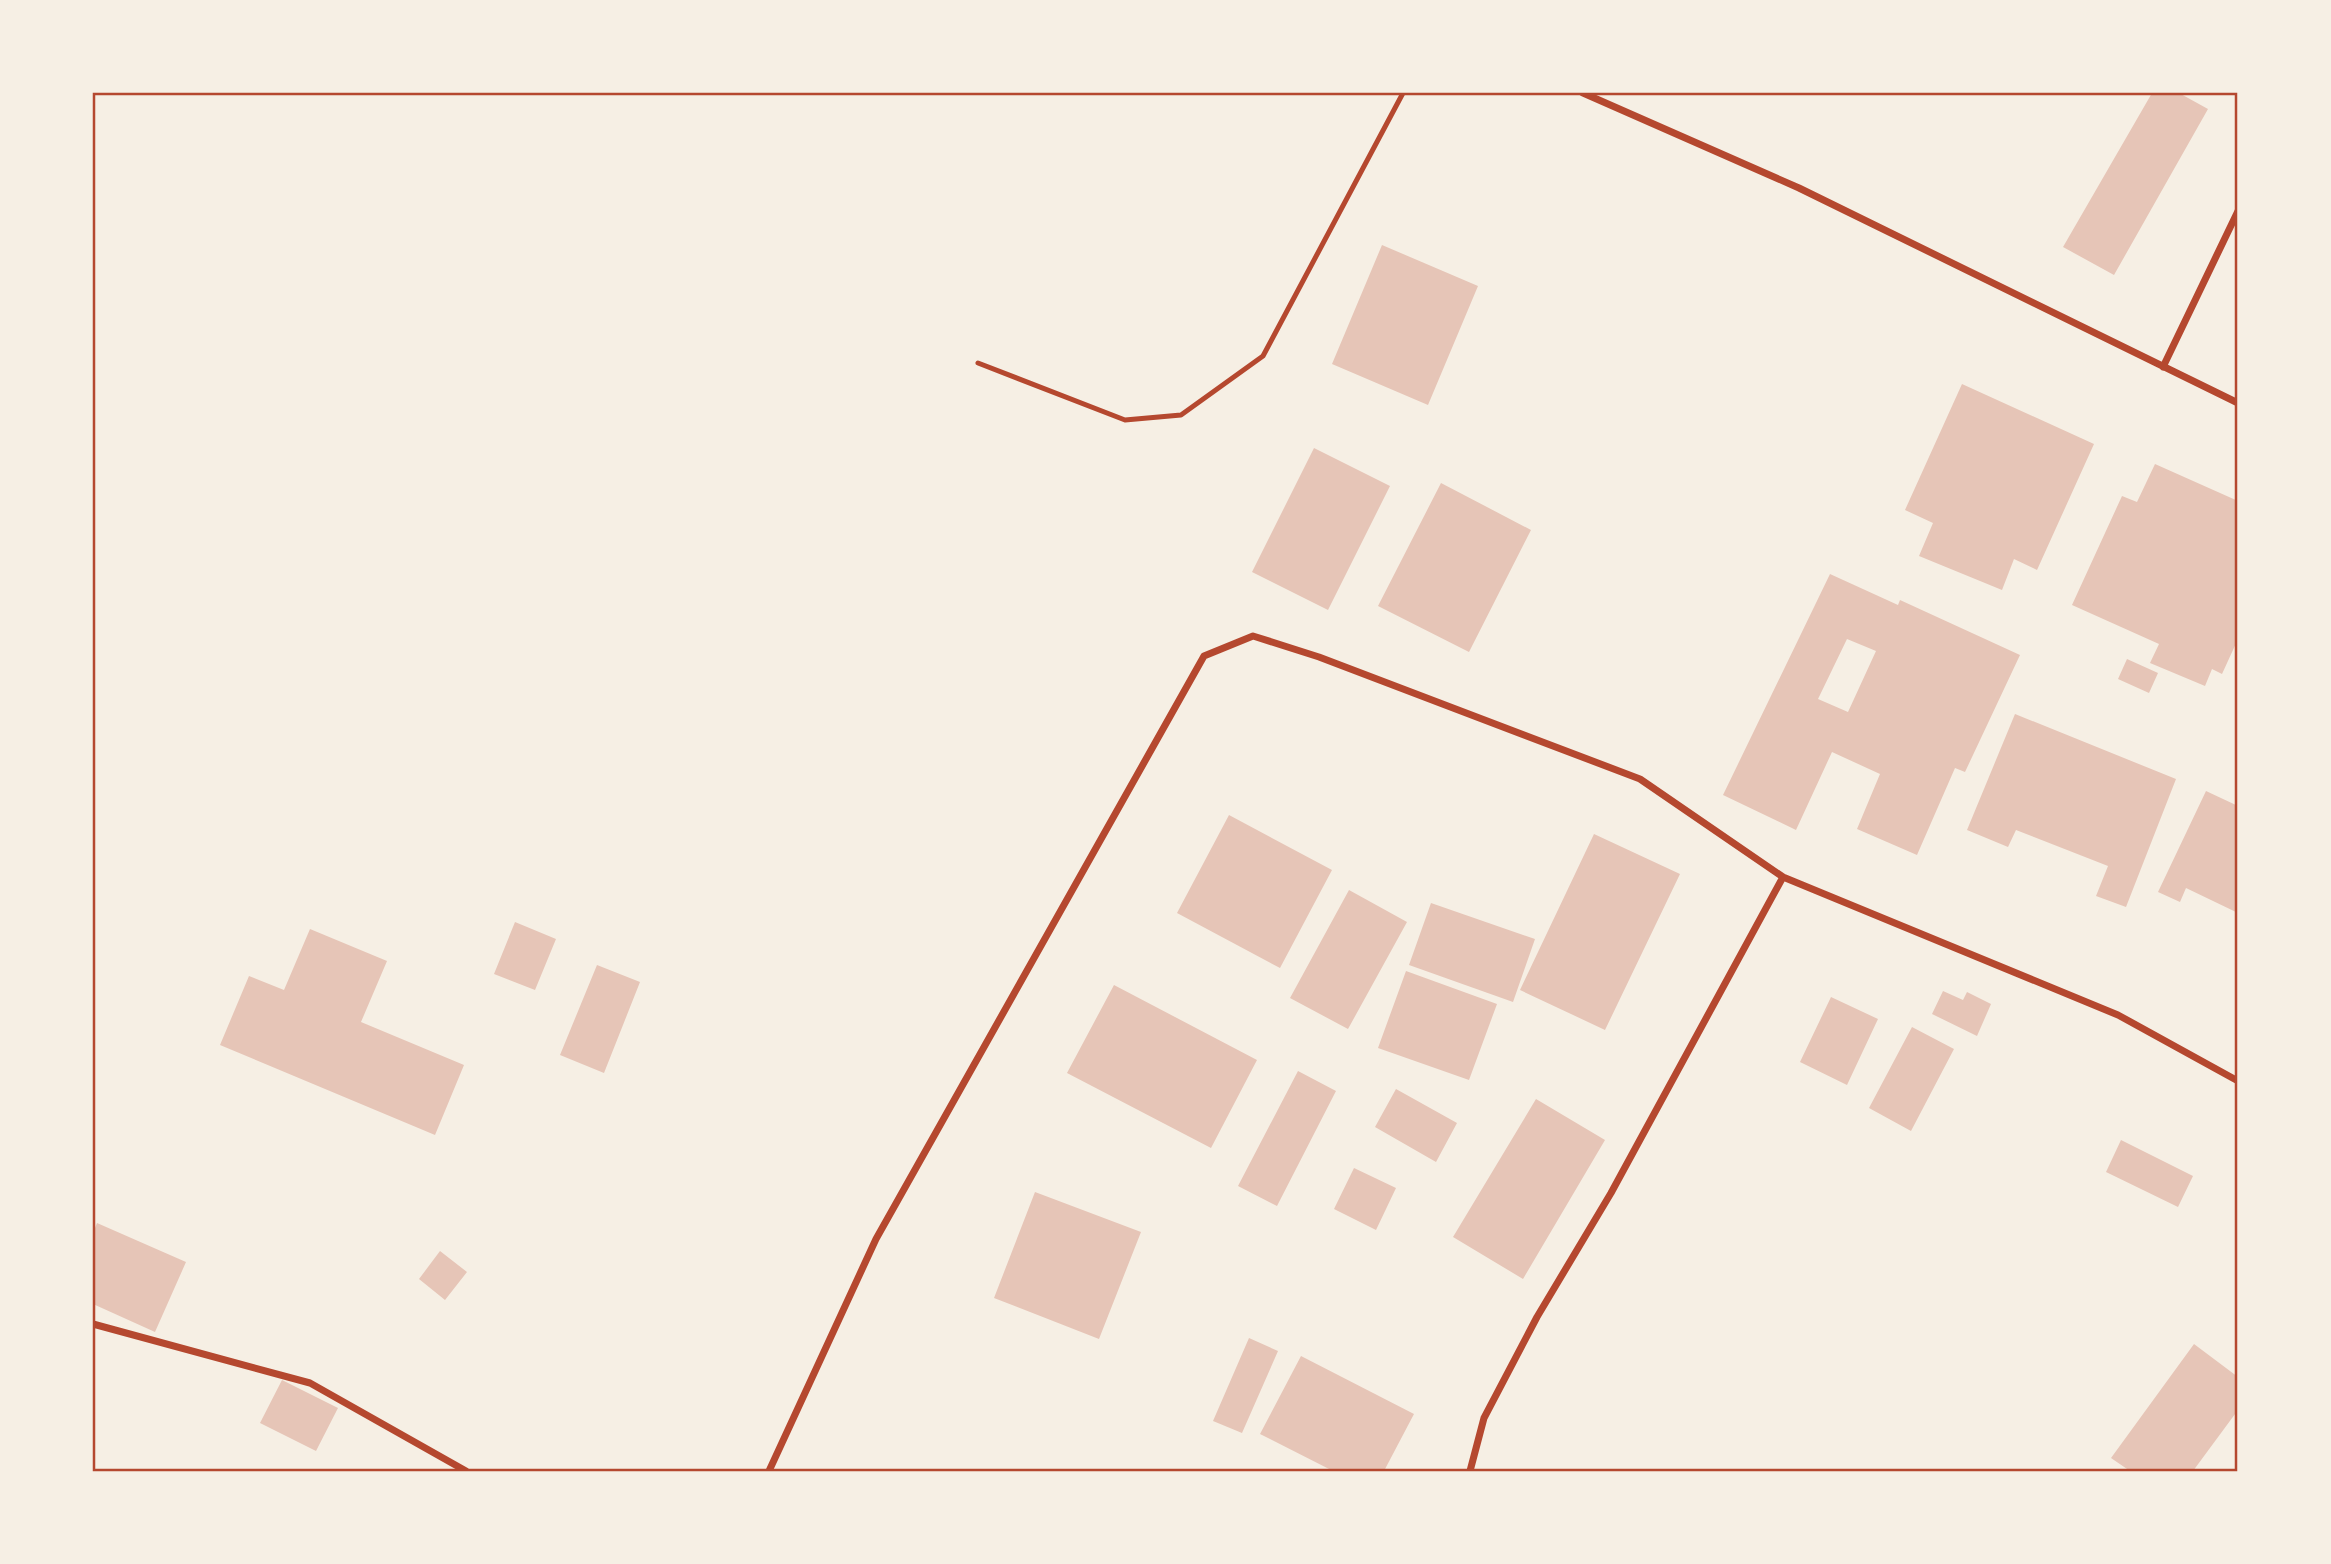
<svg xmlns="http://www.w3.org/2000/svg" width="2331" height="1564" viewBox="0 0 2331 1564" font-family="Poppins,sans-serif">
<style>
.building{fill:#e6c5b7;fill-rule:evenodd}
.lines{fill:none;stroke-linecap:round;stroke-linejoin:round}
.service{stroke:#b5482f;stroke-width:5}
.minor{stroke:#b5482f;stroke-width:7}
.neatline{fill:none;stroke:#b5482f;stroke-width:2.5}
</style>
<rect width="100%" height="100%" fill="#f6efe4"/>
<path class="building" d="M2152,93H2179L2208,109L2114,275L2063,247Z
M1382,245L1478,286L1428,405L1332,364Z
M1962,384L2094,444L2037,570L2014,559L2002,590L1919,556L1933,523L1905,510Z
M1314,448L1390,486L1328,610L1252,572Z
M2155,464L2238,501V639L2222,674L2212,669L2205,686L2150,663L2159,644L2072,605L2122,496L2137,502Z
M1441,483L1531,530L1469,652L1378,606Z
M1830,574L1898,605L1900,600L2020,655L1965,772L1955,768L1917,855L1857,829L1880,774L1832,752L1796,830L1723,795ZM1847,639L1876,651L1848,712L1818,699Z
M2127,659L2158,673L2149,693L2118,679Z
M2015,714L2176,779L2126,907L2096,896L2108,866L2016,830L2008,847L1967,830Z
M2206,791L2238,806V913L2186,888L2180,902L2158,892Z
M1229,815L1332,870L1280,968L1177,913Z
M1594,834L1680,874L1605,1030L1520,990Z
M1349,890L1407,922L1348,1029L1290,998Z
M1431,903L1535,939L1513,1002L1409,965Z
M515,922L556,939L535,990L494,974Z
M310,929L387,961L361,1022L464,1065L435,1135L220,1045L249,976L284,990Z
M597,965L640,982L604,1073L560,1055Z
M1406,971L1497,1004L1469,1080L1378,1048Z
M1114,985L1257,1060L1211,1148L1067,1073Z
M1943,991L1963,1000L1967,992L1991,1004L1977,1036L1932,1014Z
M1831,997L1878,1019L1847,1085L1800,1062Z
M1912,1027L1954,1049L1911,1131L1869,1108Z
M1298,1071L1336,1091L1277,1206L1238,1186Z
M1396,1089L1457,1123L1436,1162L1375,1127Z
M1536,1099L1605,1140L1523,1279L1453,1237Z
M2121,1140L2193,1176L2178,1207L2106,1172Z
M1354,1168L1396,1188L1376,1230L1334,1209Z
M1035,1192L1141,1232L1099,1339L994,1298Z
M97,1223L186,1262L155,1332L93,1304V1233Z
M440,1251L467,1272L445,1300L419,1279Z
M1249,1338L1278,1351L1242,1433L1213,1421Z
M2194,1344L2238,1377V1410L2193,1471H2130L2111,1458Z
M1301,1356L1414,1414L1384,1471H1333L1260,1434Z
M282,1380L338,1408L316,1451L260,1423Z"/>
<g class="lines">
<path class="service" d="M978,363L1125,420L1181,415L1263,356L1403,93"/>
<path class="minor" d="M1583,93L1799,188L2238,403
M2163,367L2238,211
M93,1324L310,1383L466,1471
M769,1471L876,1239L1204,656L1253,636L1319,657L1640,779L1783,877L2118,1015L2238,1081
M1470,1471L1484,1418L1537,1317L1611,1193L1783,877"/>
</g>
<rect width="2331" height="1564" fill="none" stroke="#f6efe4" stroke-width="189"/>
<rect x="94" y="94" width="2142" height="1376" class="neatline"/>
</svg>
